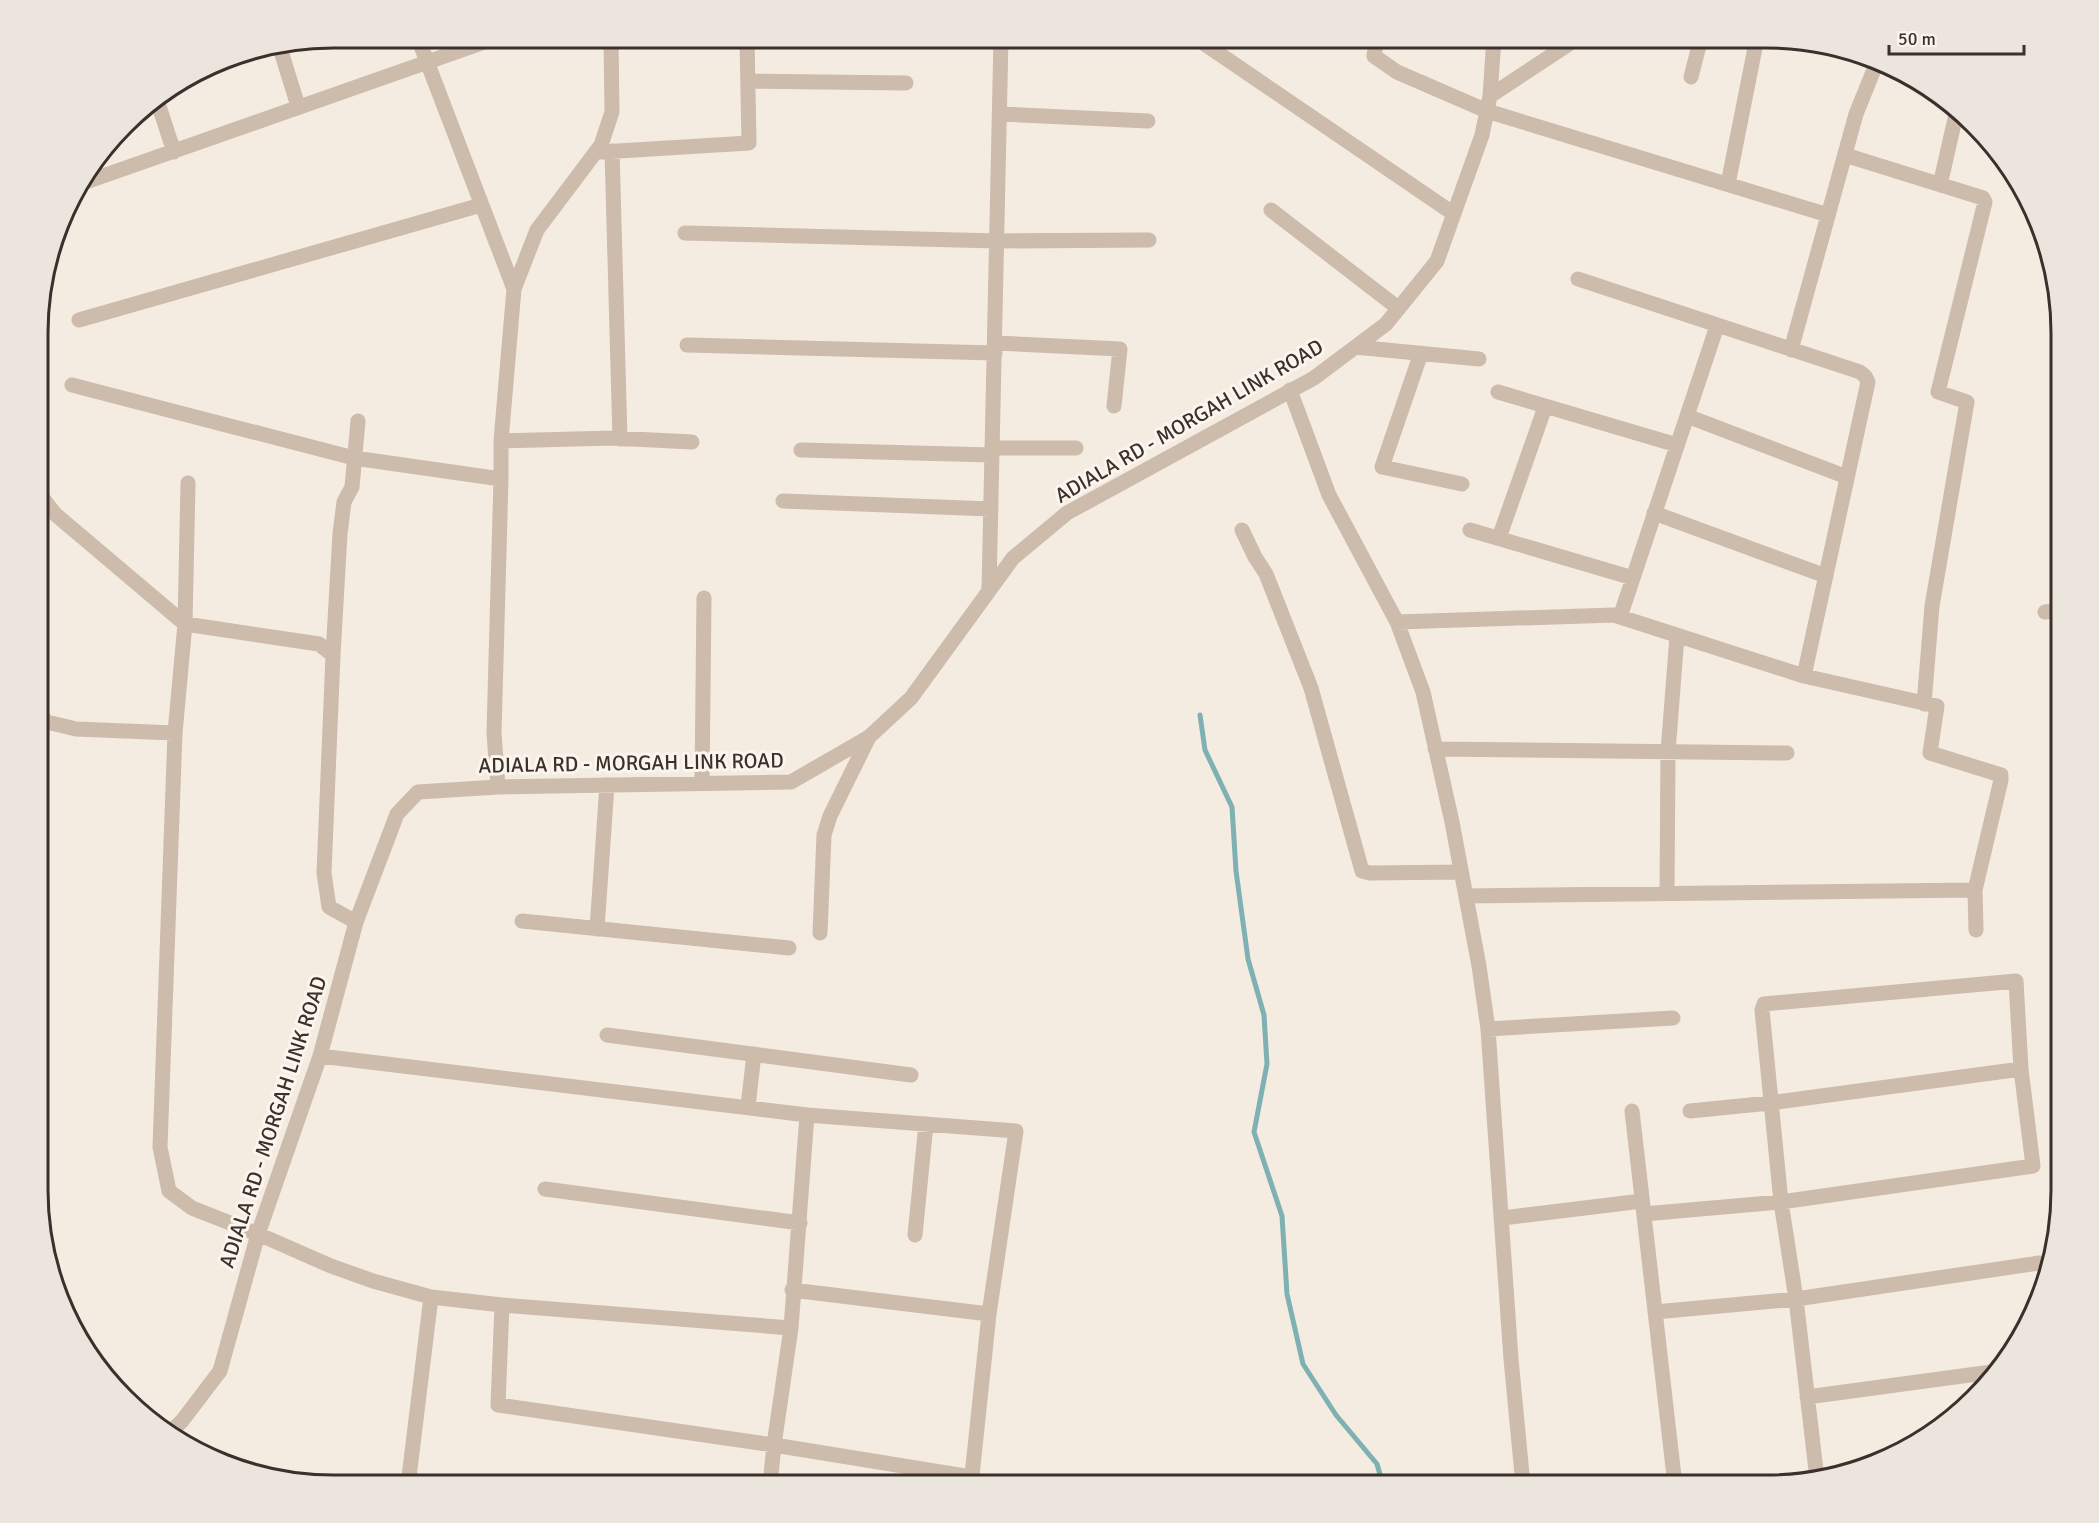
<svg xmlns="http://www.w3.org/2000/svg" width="2099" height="1523" viewBox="0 0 2099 1523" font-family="Signika,sans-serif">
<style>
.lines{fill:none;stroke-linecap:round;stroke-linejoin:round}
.stream{stroke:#7fb0b2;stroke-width:5}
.minor{stroke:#cdbbac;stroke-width:15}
.labels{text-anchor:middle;stroke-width:6;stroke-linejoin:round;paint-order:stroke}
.street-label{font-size:21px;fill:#3b302b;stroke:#fbf5ee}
.rim{fill:none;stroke:#3b302b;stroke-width:3}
</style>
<rect width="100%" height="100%" fill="#f4ebe1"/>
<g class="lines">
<path class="stream" d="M1200,715L1205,750L1232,807L1236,871L1248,959L1264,1015L1267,1064L1254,1132L1282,1216L1287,1294L1303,1364L1336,1415L1377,1464L1383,1485"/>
<path class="minor" d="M418,38L514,289
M1196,38L1454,214
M1377,38L1374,56L1397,72L1487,111L1828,215
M280,48L298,106
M1691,77L1701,38
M748,81L906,83
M1490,96L1578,38
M157,100L174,152
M1000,114L1148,121
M612,151L620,439
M602,152L749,143L747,38
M1845,155L1983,198L1985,202L1938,392L1967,402L1932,606L1924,704
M83,183L496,38
M1728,184L1757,38
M1940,185L1957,110
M1271,210L1398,308
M685,233L997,241L1149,240
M1578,279L1860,372L1865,376L1868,382L1804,676
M79,320L481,205
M995,343L1120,349L1114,406
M687,345L995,353
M1355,347L1479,359
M1791,350L1856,114L1877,62
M1421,353L1382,467L1462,484
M72,385L354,458L501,479
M1290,390L1329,495L1397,622L1423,692L1452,822L1479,966L1488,1029L1511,1359L1523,1485
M2059,391H2061
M1498,392L1677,445
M1687,416L1847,477
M501,441L613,438L692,442
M992,448H1076
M801,450L992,455
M188,483L185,624L175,733L160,1147L169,1191L192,1208L258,1234L331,1266L373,1281L431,1297
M40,495L55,514L185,624L319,644L333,655L324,873L329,907L356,922
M783,501L991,509
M1654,513L1826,576
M1242,530L1255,557L1266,574L1311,688L1362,871L1370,873L1461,872
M1470,530L1633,578
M1499,538L1545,407
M989,590L1001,38
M2045,612L2061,610
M1620,617L1717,326
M1397,622L1614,615L1804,676L1937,706L1930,753L2001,775V780L1975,890L1976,930
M333,655L340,534L344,502L352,487L358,421
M40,715L47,722L76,729L175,733
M1435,749L1787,753
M702,783L704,598
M498,787L494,733L501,479V441L514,289L537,230L601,145L612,112L611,38
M1667,894L1668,752L1677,636
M1466,896L1975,890
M522,921L789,948
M597,929L607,785
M820,933L824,835L830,816L869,737
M1488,1029L1673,1018
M607,1035L911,1075
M320,1056L807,1115L1016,1131L989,1314L971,1485
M748,1107L754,1054
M1632,1111L1675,1485
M1690,1111L1770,1103L2021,1069
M545,1189L800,1223
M1644,1214L1781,1202L2033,1166L2021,1069L2016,981L1764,1004L1762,1010L1781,1202L1796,1299L1817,1479
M1502,1218L1642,1201
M915,1235L926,1124
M792,1290L989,1314
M1655,1312L1796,1299L2039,1263
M791,1328L502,1305L498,1405L774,1445L971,1477
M1807,1397L1999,1371
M169,1433L182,1421L220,1371L258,1234L320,1056L356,922L397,814L418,792L498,787L791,782L869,737L911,698L1013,558L1067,513L1314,378L1386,324L1437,261L1482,135L1490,96L1494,38
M408,1485L431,1297L502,1305
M770,1485L774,1445L791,1328L807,1115"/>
</g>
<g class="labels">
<g class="street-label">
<text transform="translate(1189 421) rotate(-30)" y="7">ADIALA RD - MORGAH LINK ROAD</text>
<text transform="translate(631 763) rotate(-1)" y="7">ADIALA RD - MORGAH LINK ROAD</text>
<text transform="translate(273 1122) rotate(-72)" y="7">ADIALA RD - MORGAH LINK ROAD</text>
</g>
</g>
<path d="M0 0H2099V1523H0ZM333 48H1766A285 285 0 0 1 2051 333V1190A285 285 0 0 1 1766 1475H333A285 285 0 0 1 48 1190V333A285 285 0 0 1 333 48Z" fill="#ece5de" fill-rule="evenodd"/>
<path class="rim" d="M333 48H1766A285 285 0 0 1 2051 333V1190A285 285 0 0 1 1766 1475H333A285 285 0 0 1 48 1190V333A285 285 0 0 1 333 48Z"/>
<path d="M1889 45v9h135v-9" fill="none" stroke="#3b302b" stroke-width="3"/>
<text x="1898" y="45" font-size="18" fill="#3b302b" stroke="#fbf5ee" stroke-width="4.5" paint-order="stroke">50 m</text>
</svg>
